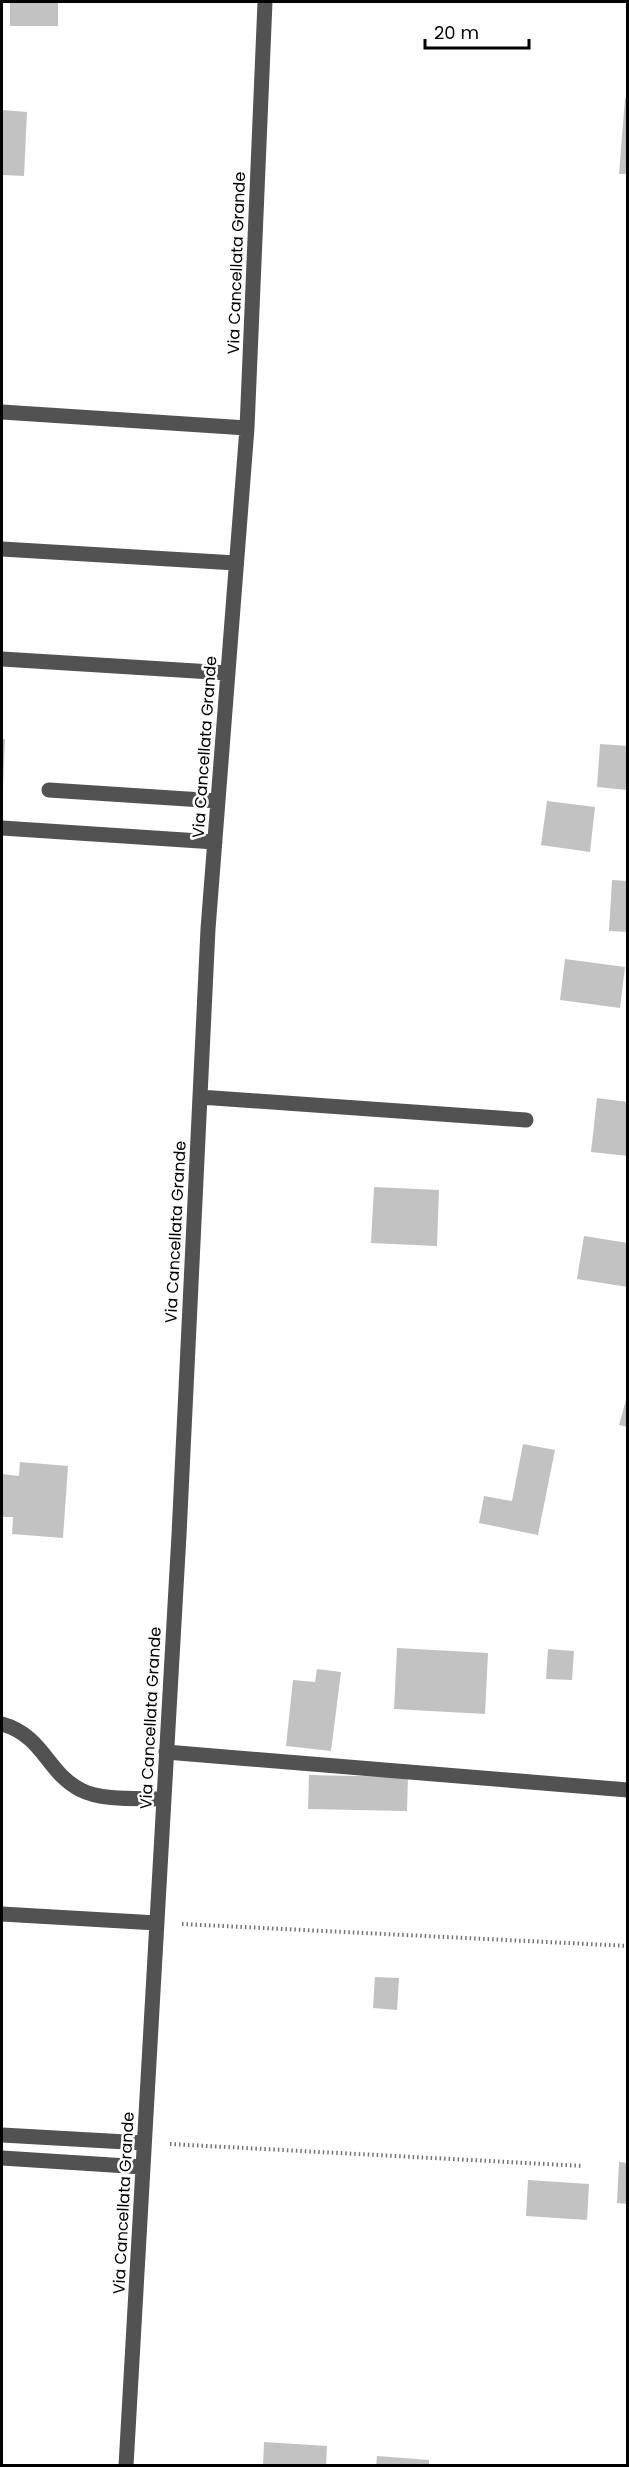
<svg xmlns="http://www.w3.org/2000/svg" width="629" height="2467" viewBox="0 0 629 2467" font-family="Poppins,sans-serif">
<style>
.building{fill:#c2c2c2}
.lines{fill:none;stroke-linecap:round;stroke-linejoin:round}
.path{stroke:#747474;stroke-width:4;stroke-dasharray:1.5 3;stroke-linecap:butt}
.minor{stroke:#525252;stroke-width:15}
.labels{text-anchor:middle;stroke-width:5;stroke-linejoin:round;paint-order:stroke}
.street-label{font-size:16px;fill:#000;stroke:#fff}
</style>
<rect width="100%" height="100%" fill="#fff"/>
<path class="building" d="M10,2H58V26H10Z
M625,98H628V174H619Z
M2,110L27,112L24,176L2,175Z
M2,739H5L3,786H2Z
M600,744L628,746V790L597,787Z
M547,801L595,807L590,852L541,845Z
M612,880L628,881V932L609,931Z
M565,959L625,967L620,1008L560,1000Z
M597,1098L628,1102V1156L591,1152Z
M374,1187L439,1190L437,1246L371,1243Z
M584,1236L628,1243V1287L577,1279Z
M627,1396H628V1427L619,1425Z
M523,1444L555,1450L538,1535L479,1523L484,1496L512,1501Z
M20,1462L68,1466L63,1538L12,1534L13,1517H2V1474L19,1476Z
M397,1648L488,1653L485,1714L394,1709Z
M548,1649L574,1651L572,1680L546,1679Z
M317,1669L341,1672L331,1751L286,1746L293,1680L315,1682Z
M309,1775L408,1777L407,1811L308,1809Z
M375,1977L399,1978L397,2010L373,2008Z
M619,2162L628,2163V2204L617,2203Z
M528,2180L589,2184L587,2220L526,2216Z
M264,2442L327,2446L326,2466H263Z
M377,2456L429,2460V2466H376Z"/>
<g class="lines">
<path class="path" d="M182,1924L628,1946
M170,2144L583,2166"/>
<path class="minor" d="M2,412L247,428
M2,549L236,563
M2,659L228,673
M49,790L218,801
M2,828L215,842
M200,1097L526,1120
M2,1724C44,1736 47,1773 81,1790C101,1801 141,1798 163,1799
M166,1752L628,1790
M2,1914L157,1923
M2,2135L144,2143
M2,2158L143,2167
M126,2466L179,1535L208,929L247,428L265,2"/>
</g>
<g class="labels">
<g class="street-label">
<text transform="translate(236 263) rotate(-88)" y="6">Via Cancellata Grande</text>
<text transform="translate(204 747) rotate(-86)" y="6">Via Cancellata Grande</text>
<text transform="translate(175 1232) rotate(-87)" y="6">Via Cancellata Grande</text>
<text transform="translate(150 1718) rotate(-87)" y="6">Via Cancellata Grande</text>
<text transform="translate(123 2203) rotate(-87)" y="6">Via Cancellata Grande</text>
</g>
</g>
<rect width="629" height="2467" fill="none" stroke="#000000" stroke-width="6"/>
<path d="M425 39v9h104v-9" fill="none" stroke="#000000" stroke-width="3"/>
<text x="434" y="39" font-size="18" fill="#000000" stroke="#ffffff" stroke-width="4.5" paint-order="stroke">20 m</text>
</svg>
